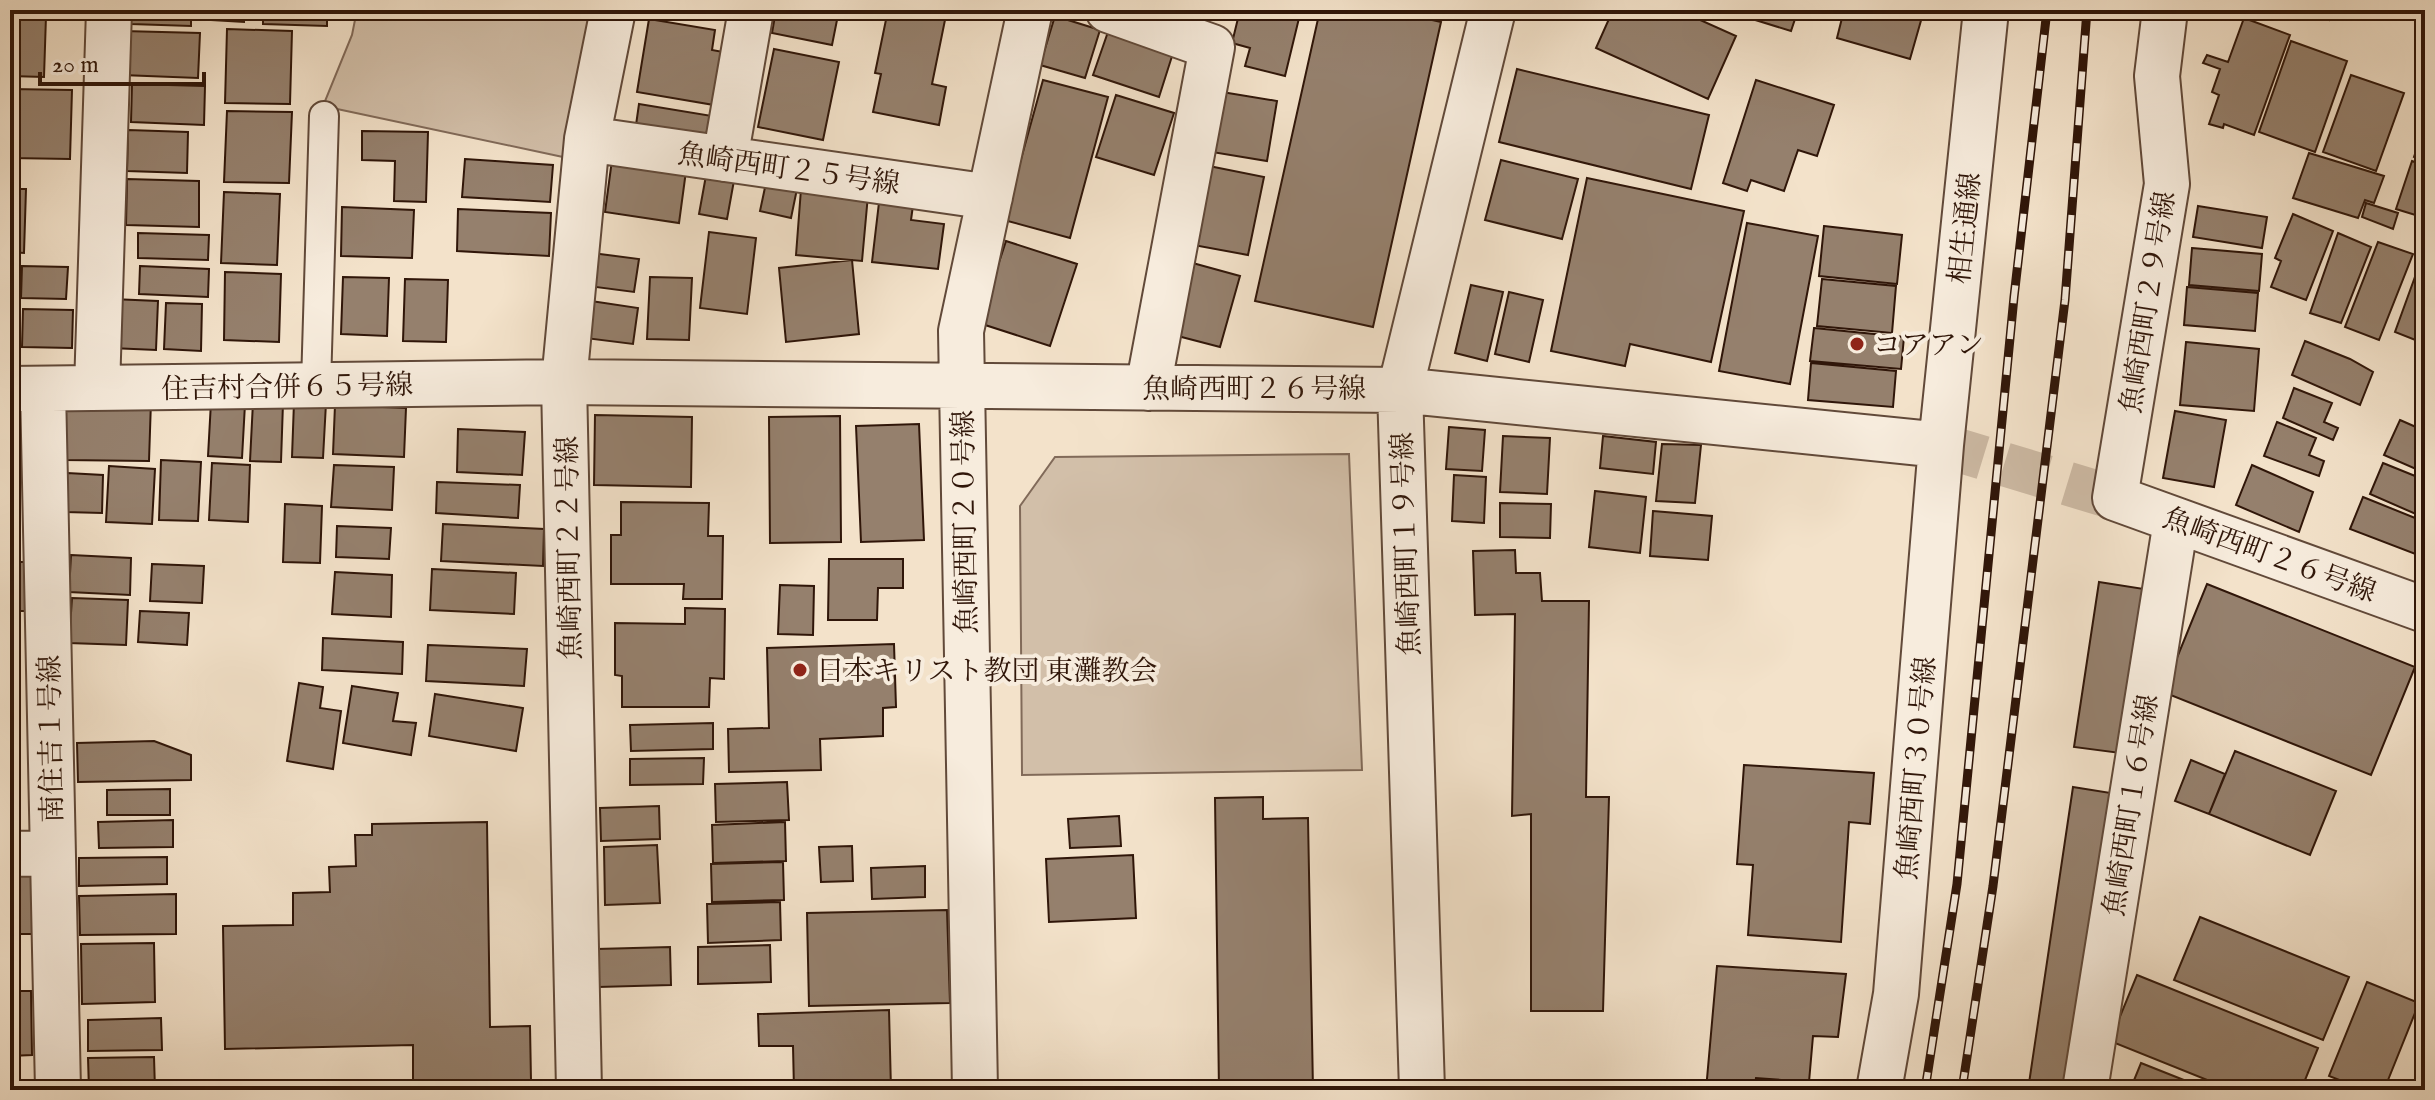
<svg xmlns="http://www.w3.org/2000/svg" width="2435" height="1100" viewBox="0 0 2435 1100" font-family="'IM FELL English','Noto Serif JP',serif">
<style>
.green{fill:#d2bfa9;stroke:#816a59;stroke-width:2}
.building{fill:#95806d;stroke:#301609;stroke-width:2}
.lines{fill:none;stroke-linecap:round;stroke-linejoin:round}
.minor-tunnel{stroke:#ccb9a3;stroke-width:44;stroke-dasharray:44 22;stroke-linecap:butt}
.service-casing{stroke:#614939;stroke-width:32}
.minor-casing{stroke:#614939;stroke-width:48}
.service{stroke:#f7ecdd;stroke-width:28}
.minor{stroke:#f7ecdd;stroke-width:44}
.rail-casing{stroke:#301609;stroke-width:9}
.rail{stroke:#f7ecdd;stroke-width:6;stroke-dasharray:18;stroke-linecap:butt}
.poi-dot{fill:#8f2418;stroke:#f7ecdd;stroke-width:3}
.labels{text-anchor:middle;stroke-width:8;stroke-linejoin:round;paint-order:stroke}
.street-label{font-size:28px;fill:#301609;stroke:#f7ecdd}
.poi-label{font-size:28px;fill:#301609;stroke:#f7ecdd;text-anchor:start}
</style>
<rect width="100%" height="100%" fill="#f3e2ca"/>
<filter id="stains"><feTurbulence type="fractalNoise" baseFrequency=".0025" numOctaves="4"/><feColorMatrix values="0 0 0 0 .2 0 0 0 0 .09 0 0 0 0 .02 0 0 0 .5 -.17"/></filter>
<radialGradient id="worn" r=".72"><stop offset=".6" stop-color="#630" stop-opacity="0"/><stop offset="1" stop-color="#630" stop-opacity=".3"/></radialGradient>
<path class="green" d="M357,10H590L563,157L323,106L352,35Z
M1349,454L1362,770L1022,775L1020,506L1055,457Z"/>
<path class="building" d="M131,10H191V26L131,24Z
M213,10H244V22L212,20Z
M263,10H327V26L263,24Z
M776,10H839L832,45L772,33Z
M888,10H919L946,15L932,84L946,87L939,125L873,112L881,74L875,73Z
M1240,10H1284L1300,14L1285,76L1245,66L1250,48L1232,43Z
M1320,10H1388L1441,22L1373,327L1255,301Z
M1613,10H1678L1736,36L1708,99L1596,48Z
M1723,10H1798L1791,31Z
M1844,10H1924L1910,59L1837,38Z
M2297,10H2332L2329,20Z
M10,15L46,16L44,77L10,76Z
M1055,16L1100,30L1085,78L1040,65Z
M2244,18L2290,35L2254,135L2224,124L2223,128L2209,124L2219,95L2212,92L2220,69L2203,63L2207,55L2228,62Z
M649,19L715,30L712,50L723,52L714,105L637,92Z
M227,29L292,31L290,104L225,103Z
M1109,29L1174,50L1159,97L1093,75Z
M123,31L200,33L198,78L122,75Z
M2291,41L2347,61L2315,152L2259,132Z
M774,49L839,62L823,140L758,127Z
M1517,69L1709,115L1691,189L1499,142Z
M2351,75L2404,93L2376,171L2323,152Z
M1043,80L1108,97L1070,238L1004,220Z
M1756,80L1834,105L1817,156L1798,150L1784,191L1751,180L1747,191L1723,183Z
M132,84L205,86L204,125L131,122Z
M10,89L72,90L70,159L10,158Z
M1222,92L1277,101L1267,161L1212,152Z
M1116,95L1174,113L1154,175L1096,157Z
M639,104L712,116L709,137L636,125Z
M227,111L292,112L289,183L224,182Z
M2425,126V161L2414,157Z
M128,130L188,132L187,173L127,171Z
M362,131L428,132L426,202L394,201L395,161L362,160Z
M2309,153L2384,176L2374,203L2365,200L2358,218L2293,198Z
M465,159L553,165L550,202L462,197Z
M612,160L686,171L679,223L605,212Z
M1501,160L1578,179L1562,239L1485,220Z
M2412,161L2425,166V218L2396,209Z
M1204,165L1264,177L1248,255L1188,244Z
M707,170L735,175L727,219L699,214Z
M767,178L798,184L791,218L760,211Z
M1587,178L1744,211L1711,362L1630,344L1625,366L1551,351Z
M127,179L199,181V227L126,225Z
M10,189H26L24,253L10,252Z
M801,189L868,195L862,261L796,255Z
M224,192L280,194L277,265L221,263Z
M880,194L914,198L911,220L944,224L938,269L872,262Z
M2366,203L2398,213L2393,229L2362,217Z
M2198,206L2267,217L2262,248L2193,237Z
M342,207L414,210L412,258L341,256Z
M458,209L551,213L549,256L457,251Z
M2293,214L2333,231L2306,300L2271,287L2281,261L2275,258Z
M1747,223L1818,236L1790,384L1719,371Z
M1824,226L1902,235L1897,284L1819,276Z
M709,232L756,238L747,314L700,308Z
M138,233L209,235L208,260L138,258Z
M2338,233L2371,247L2341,323L2310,313Z
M1006,241L1077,264L1050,346L979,323Z
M2378,242L2413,254L2379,340L2345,327Z
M2192,248L2262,254L2259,291L2189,285Z
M592,253L639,259L634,292L588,286Z
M852,260L859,334L786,342L779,268Z
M1189,262L1240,276L1220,347L1170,334Z
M2420,263L2425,265L2423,343L2395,332Z
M22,266L68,267L66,299L21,298Z
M140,266L209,269L208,297L139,294Z
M225,272L281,274L279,342L224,340Z
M343,277L389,278L387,336L341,334Z
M650,277L692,278L689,340L647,339Z
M405,279L448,280L446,342L403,341Z
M1822,279L1896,286L1892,333L1817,326Z
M1471,285L1503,292L1487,361L1455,353Z
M2187,287L2258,293L2255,331L2184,325Z
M1509,292L1543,300L1529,362L1495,354Z
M112,299L158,301L156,350L111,348Z
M591,301L638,308L633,344L585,338Z
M166,303L202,304L201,351L164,349Z
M23,309L73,310L72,348L22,347Z
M1814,328L1904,337L1901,369L1810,361Z
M2305,341L2350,359L2373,372L2360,405L2292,375Z
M2186,342L2259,349L2254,411L2180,405Z
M1811,363L1896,371L1893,407L1808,400Z
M2294,388L2332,403L2324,422L2338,428L2333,440L2283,418Z
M65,399L151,401L149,461L64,460Z
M211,402L245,404L242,458L208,456Z
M253,402L283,403L281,462L250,461Z
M294,402L326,403L323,458L292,457Z
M335,405L406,408L404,457L333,454Z
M2175,411L2226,420L2214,487L2163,478Z
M595,415L692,417L691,487L594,485Z
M840,416L841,542L770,543L769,417Z
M2400,420L2425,431V473L2384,455Z
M2277,422L2316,438L2309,455L2324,461L2319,476L2264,456Z
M919,424L924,540L861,542L856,426Z
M1449,427L1485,430L1482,471L1446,469Z
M458,429L525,432L522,475L457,472Z
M1503,436L1550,438L1547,494L1500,492Z
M1603,436L1656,442L1653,474L1600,468Z
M1662,444L1701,445L1695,503L1656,501Z
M161,460L201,462L198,521L159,520Z
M212,463L250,465L248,522L209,520Z
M2383,463L2425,480V518L2370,494Z
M334,465L394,467L392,510L331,507Z
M2252,465L2313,492L2299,532L2236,505Z
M109,466L155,469L152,524L106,522Z
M67,473L103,475L102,513L65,512Z
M1454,475L1486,477L1484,523L1452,521Z
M437,482L520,485L518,518L436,513Z
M1595,491L1646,497L1640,553L1589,547Z
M2363,497L2425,522V537L2418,555L2350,529Z
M621,502L709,503L708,536H723L722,599H683L684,584H611V535H621Z
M1500,503L1551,504L1550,538L1500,537Z
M285,504L322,506L320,563L283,562Z
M10,508H14L15,541H10Z
M1653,511L1712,516L1708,560L1650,556Z
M443,524L544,529L543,566L441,561Z
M337,526L391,528L389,559L336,557Z
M1515,550L1516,573H1540L1542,601H1589L1586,797H1609L1603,1011H1531V814L1512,816L1515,614L1475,615L1473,551Z
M2425,554V578L2416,576Z
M71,555L131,558L130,595L69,592Z
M829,559H903V588H878L877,620H828Z
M10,562H26L27,611H10Z
M152,564L204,566L202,603L150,601Z
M432,569L516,573L514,614L430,610Z
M335,572L392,575L391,617L332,614Z
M2099,582L2144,589L2120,753L2074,747Z
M2207,584L2415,667L2371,775L2163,692Z
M780,585L814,586L813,635L778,634Z
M72,598L128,600L126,645L69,643Z
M685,608L725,609L724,679L710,678L709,707H622V676L615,675V623L685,624Z
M140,611L189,613L187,645L138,642Z
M323,638L403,642L402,674L322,670Z
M894,644L896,707L883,708V736L820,739L821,770L729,772L728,729L769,728L767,648Z
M428,645L527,649L524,686L426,681Z
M299,683L323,687L320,708L341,711L333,769L287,761Z
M352,686L398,693L393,721L416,723L411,755L343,743Z
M435,694L523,708L516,751L429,736Z
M713,723V749L631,751L630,725Z
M154,741L191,755V780L78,782L77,743Z
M2235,751L2336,791L2310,855L2209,814Z
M704,758L703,784L630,785V759Z
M2191,760L2225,774L2209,814L2175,801Z
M1744,765L1874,773L1870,824L1849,822L1841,942L1748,935L1753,865L1737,864Z
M787,782L789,820L716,822L715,784Z
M2073,787L2117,794L2073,1090H2028Z
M170,789V815H107V790Z
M1263,797V819L1308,818L1313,1090H1219L1215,798Z
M659,806L660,839L601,841L600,808Z
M1119,816L1121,846L1070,848L1068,819Z
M173,820V847L99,848L98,822Z
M487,822L490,1027L530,1026L531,1081L413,1083V1045L225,1049L223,926L293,925V893L330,892L329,867L356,866L355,835H372V824Z
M785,822L786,861L713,863L712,825Z
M657,845L660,903L605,905L604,847Z
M852,846L853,881L821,882L819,847Z
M1133,855L1136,918L1049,922L1046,859Z
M167,857V884L79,886V858Z
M783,862L784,900L712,902L711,864Z
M925,866V897L872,899L871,868Z
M10,876H36L37,934H10Z
M176,894V934L80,935L79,896Z
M780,902L781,940L708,943L707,904Z
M947,910L950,1003L809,1006L807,913Z
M2200,917L2349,977L2323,1040L2174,980Z
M154,943L155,1002L82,1004L81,944Z
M770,945L771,982L698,984V947Z
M670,947L671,985L598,987L597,949Z
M1717,966L1846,974L1838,1037L1813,1036L1809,1082L1756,1078L1754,1090H1706Z
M2137,975L2318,1048L2301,1090H2232L2110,1041Z
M2367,982L2419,1003L2384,1090H2365L2329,1076Z
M10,991H31L32,1055L10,1056Z
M889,1010L891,1090H794L793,1046H759L758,1014Z
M161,1018L162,1050L88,1051V1020Z
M154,1057L155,1090H89L88,1058Z
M2141,1063L2209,1090H2130Z"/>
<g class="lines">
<path class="minor-tunnel" d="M1941,445L2115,498"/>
<defs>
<path id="service" d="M316,385L324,116"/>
<path id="minor" d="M1108,10L1212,47L1148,388
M2165,10L2157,76L2167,184L2115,498L2425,610
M587,139L990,197
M725,159L751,10
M97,388L109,10
M10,389L564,382L1400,390L1941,445
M43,389L58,1090
M10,854L52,853
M579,1090L564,382L587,139L613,10
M975,1090L961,331L1030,10
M1422,1090L1400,390L1493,10
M1879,1090L1896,994L1941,445L1986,10
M2085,1090L2176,521"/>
</defs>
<use href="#service" class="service-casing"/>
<use href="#minor" class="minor-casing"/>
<use href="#service" class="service"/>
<use href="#minor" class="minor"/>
<defs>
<path id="rail" d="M1925,1090L1957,884L2014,297L2047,10
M1962,1090L1993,886L2065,300L2087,10"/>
</defs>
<use href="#rail" class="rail-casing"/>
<use href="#rail" class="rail"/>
</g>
<g class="poi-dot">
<circle cx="1857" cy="344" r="8"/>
<circle cx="800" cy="670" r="8"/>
</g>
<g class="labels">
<g class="street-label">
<text transform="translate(789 168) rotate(8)" y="10">魚崎西町２５号線</text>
<text transform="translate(1964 228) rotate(-84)" y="10">相生通線</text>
<text transform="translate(2147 302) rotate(-81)" y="10">魚崎西町２９号線</text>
<text transform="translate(287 386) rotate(-1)" y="10">住吉村合併６５号線</text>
<text x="1254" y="398">魚崎西町２６号線</text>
<text transform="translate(964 522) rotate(-91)" y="10">魚崎西町２０号線</text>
<text transform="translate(1405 544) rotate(-92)" y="10">魚崎西町１９号線</text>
<text transform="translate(568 548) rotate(-91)" y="10">魚崎西町２２号線</text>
<text transform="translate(2270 554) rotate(20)" y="10">魚崎西町２６号線</text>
<text transform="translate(50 739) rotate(-91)" y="10">南住吉１号線</text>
<text transform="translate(1915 768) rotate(-85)" y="10">魚崎西町３０号線</text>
<text transform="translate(2130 805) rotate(-81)" y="10">魚崎西町１６号線</text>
</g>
<g class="poi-label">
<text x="1873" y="354">コアアン</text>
<text x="816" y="680">日本キリスト教団 東灘教会</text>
</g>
</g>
<rect width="2435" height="1100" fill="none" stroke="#f3e2ca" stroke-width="40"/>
<rect x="12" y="12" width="2411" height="1076" fill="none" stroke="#301609" stroke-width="4"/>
<rect x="20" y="20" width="2395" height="1060" fill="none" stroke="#301609" stroke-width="2"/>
<path d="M40 72v12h164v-12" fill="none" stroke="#301609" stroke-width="4"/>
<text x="52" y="72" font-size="24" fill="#301609" stroke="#f7ecdd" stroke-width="6" paint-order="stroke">20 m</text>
<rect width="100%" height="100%" filter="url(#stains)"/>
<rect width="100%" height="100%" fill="url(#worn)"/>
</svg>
